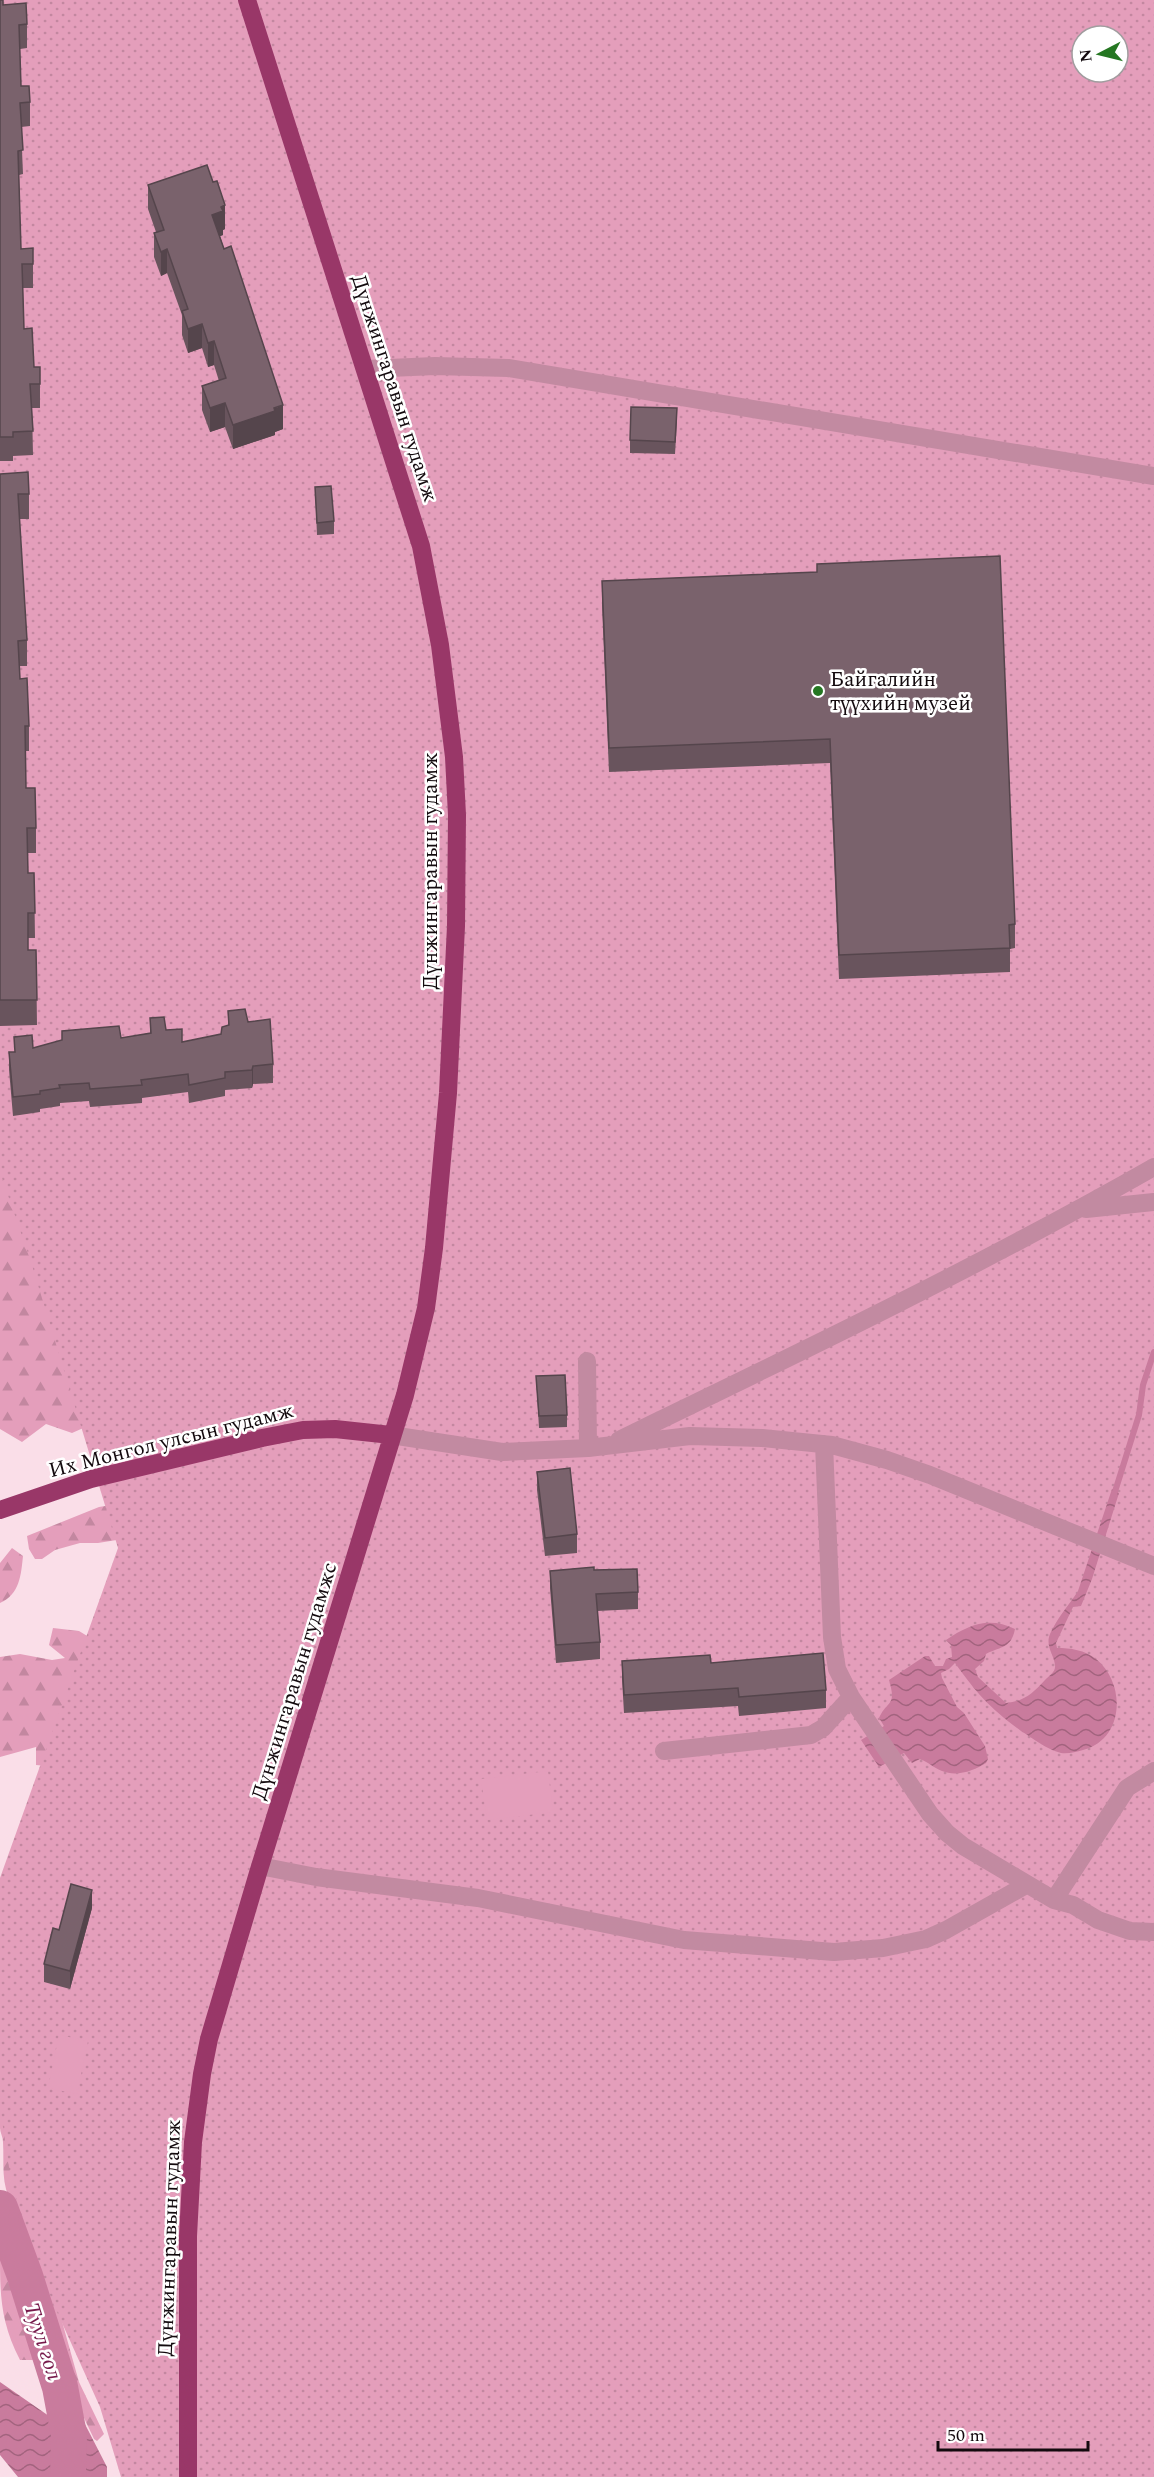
<svg xmlns="http://www.w3.org/2000/svg" width="1154" height="2477" viewBox="0 0 1154 2477" font-family="Spectral,serif">
<style>
.forest{fill:url(#forest-firs)}
.park{fill:url(#park-dots);fill-rule:evenodd}
.garden{fill:#e49ebb}
.water{fill:url(#water-waves)}
.lines{fill:none;stroke-linecap:round;stroke-linejoin:round}
.stream{stroke:#c97b9d;stroke-width:6}
.river{stroke:#c97b9d;stroke-width:36}
.minor{stroke:#c28aa1;stroke-width:18}
.major{stroke:#993768;stroke-width:18}
.wall{fill:#69545d}
.shaded-wall{fill:#55454c}
.building{fill:#7a626c;stroke:#55454c;stroke-width:1.5}
.poi-dot{fill:#257722;stroke:#fff;stroke-width:2}
.labels{text-anchor:middle;stroke-width:5;stroke-linejoin:round;paint-order:stroke}
.street-label{font-size:21px;fill:#130a0e;stroke:#fff}
.poi-label{font-size:21px;fill:#130a0e;stroke:#fff;text-anchor:start}
.water-label{font-size:22px;font-style:italic;fill:#761a4b;stroke:#fff}
</style>
<defs>
<pattern id="forest-firs" width="22" height="20" patternUnits="userSpaceOnUse" patternTransform="scale(1.5)"><rect width="22" height="20" fill="#e49ebb"/><path d="M5 1l3.5 6h-7zM16 11l3.5 6h-7z" fill="#c387a0"/></pattern>
<pattern id="park-dots" width="8" height="8" patternUnits="userSpaceOnUse" patternTransform="scale(1.5)"><rect width="8" height="8" fill="#e49ebb"/><path d="M2 2h.1M6 6h.1" fill="none" stroke="#c387a0" stroke-width="1.8" stroke-linecap="round"/></pattern>
<pattern id="water-waves" width="16" height="10" patternUnits="userSpaceOnUse" patternTransform="scale(1.5)"><rect width="16" height="10" fill="#c97b9d"/><path d="M0 5q4-4 8 0t8 0" fill="none" stroke="#a2637e"/></pattern>
</defs>
<rect width="100%" height="100%" fill="#fadee8"/>
<path class="forest" d="M0,1160L106,1418L72,1433L46,1424L22,1442L0,1429Z
M135,1501V1537L98,1543H80L55,1550L42,1559H35L29,1549L27,1536L99,1507Z
M12,1548L23,1556C21,1575 20,1594 0,1603V1563Z
M53,1628L79,1631L107,1648L68,1768L36,1765V1747L0,1757V1657L20,1654L52,1660L65,1658L49,1645Z
M0,2079L30,2207L79,2382L104,2434L97,2441L94,2439L60,2367L6,2189C2,2174 4,2158 3,2142C3,2137 0,2132 0,2128C0,2112 0,2095 0,2079Z
M0,2250L13,2279L20,2319L32,2345L33,2360H20C0,2321 0,2295 0,2250Z"/>
<path class="park" d="M0,0H1154V2477H121L100,2407L53,2303L12,2187L0,2107V1878L118,1548L31,1262L0,1172ZM1082,36H1118V72H1082Z"/>
<path class="garden" d="M548,1771L553,1812L487,1820L481,1779Z
M59,2035L88,2041L77,2094L48,2088Z"/>
<path class="water" d="M1112,1489L1119,1493L1092,1579L1081,1606L1073,1607L1056,1643L1057,1648C1070,1648 1085,1650 1096,1659C1126,1683 1125,1739 1083,1750C1076,1752 1068,1754 1061,1753C1046,1749 1034,1739 1021,1731C990,1708 977,1694 955,1663L949,1669L941,1673L942,1678L957,1707L964,1713L985,1746L988,1759L986,1763C974,1771 956,1777 942,1771C934,1768 928,1762 920,1759L912,1763L904,1753L879,1767L861,1740L884,1726L879,1718C887,1700 897,1707 889,1680L925,1656H929L935,1666H943L946,1659L952,1657L951,1645L946,1640C968,1625 989,1616 1015,1629C1011,1649 1001,1646 986,1654L984,1661L975,1669L978,1677L1006,1703C1025,1701 1033,1693 1045,1680C1049,1676 1056,1672 1055,1665C1054,1655 1045,1646 1050,1634C1057,1618 1069,1605 1078,1591Z
M0,2382L59,2423L57,2405L69,2393L107,2467V2477H18L0,2455Z"/>
<g class="lines">
<path class="stream" d="M1113,1498L1139,1415L1143,1385L1154,1352"/>
<path class="river" d="M0,2208L25,2276L60,2387L69,2435L68,2477"/>
<path class="minor" d="M366,369L435,366L508,368L1154,476
M1086,1209L1154,1202
M587,1361L588,1448
M391,1435L502,1452L588,1448L690,1436L762,1438L832,1445L887,1460L930,1475L1154,1566
M619,1440C799,1353 980,1266 1154,1167
M824,1444L832,1637L837,1669L851,1697L930,1814L947,1833L963,1846L1054,1900L1073,1905L1098,1920L1130,1931L1154,1932
M664,1751L811,1735L823,1728L851,1697
M260,1866L316,1877L478,1898L684,1940L834,1952L883,1948L926,1939L946,1930L1026,1885
M1054,1900L1127,1788L1154,1771"/>
<path class="major" d="M0,1510L91,1479L262,1438L303,1430L335,1429L391,1435
M188,2477V2236L193,2142L202,2074L209,2039L258,1873L405,1395L426,1308L434,1248L448,1093L456,926L457,815L454,757L440,645L421,546L247,0"/>
</g>
<path class="wall" d="M0,0L3,5L27,24V48L20,49L21,86L30,102V126L21,127L23,174L19,175L21,249L33,264V288H23L24,329L34,367L40,384V408H32L33,455L13,456V461H0Z
M148,185L225,229L223,230V235L220,236L283,429L275,432V435L233,449L225,427L210,432L202,410V386L219,381L214,365L208,367L202,348L188,353L182,335V315L167,273L161,276L154,257V233L156,232L148,209Z
M677,421L675,454L630,453V440Z
M0,474L29,494V519H19L27,640V666H19L20,679L29,726V751H26V788L36,828V853H28V873H34L35,938H28V950H36L37,1025L0,1026Z
M315,487L334,521V534L317,535Z
M817,572L1015,924V948L1010,949V972L839,979L830,763L609,772L602,605V581Z
M228,1011L248,1022L273,1064V1083L253,1084L252,1088L225,1090V1096L189,1103L188,1092L142,1098V1103L90,1107L89,1101L60,1103V1106L40,1109V1112L13,1116L9,1070V1052H14L33,1048L121,1038L150,1033V1018L182,1042L221,1034L228,1026Z
M536,1376L567,1415V1427L539,1428Z
M537,1472L577,1534V1553L545,1556L537,1490Z
M594,1570L638,1592V1609L597,1611L600,1642V1659L556,1663L550,1588V1571Z
M622,1661L711,1663L826,1690V1708L739,1716L738,1706L624,1713L622,1679Z
M92,1908L70,1989L44,1982V1964L59,1930Z"/>
<path class="shaded-wall" d="M225,205V229L223,230V235L212,239V215L221,207Z
M167,249V273L161,276V252Z
M202,324V348L188,353V329Z
M214,341V365L208,367V343Z
M225,403V427L210,432V408Z
M283,405V429L275,432V435L233,449V425Z
M253,1066V1084L252,1088V1070Z
M92,1890V1908L70,1989V1971Z"/>
<path class="building" d="M0,0H3V5L26,3L27,24L19,25L21,86H29L30,102L20,103L23,150L18,151L21,249L33,248V264H22L24,329L32,328L34,367H40V384H30L33,431L13,432V437H0Z
M207,165L213,182L217,181L225,205L221,207L223,211L212,215L224,249L231,246L283,405L274,408L275,411L233,425L225,403L210,408L202,386L226,378L214,341L208,343L202,324L188,329L182,311L188,309L167,249L161,252L154,233L164,230L148,185Z
M631,407L677,408L675,442L630,440Z
M28,472L29,494H18L27,640L18,641L20,679L27,678L29,726H25L26,788H35L36,828H27L28,873H34L35,913H28V950H36L37,1000H0V474Z
M331,486L334,521L317,523L315,487Z
M1000,556L1015,924L1009,925L1010,948L839,955L830,739L609,748L602,581L817,572V564Z
M245,1009L248,1022L270,1019L273,1064L253,1066L252,1070L225,1072V1078L189,1085L188,1074L141,1080L142,1085L90,1089L89,1083L59,1085L60,1088L40,1091V1094L13,1097L9,1052H15L14,1037L32,1035L33,1048L62,1040V1031L119,1026L121,1038L151,1033L150,1018L164,1017L166,1030L182,1029V1042L221,1034L222,1027L229,1025L228,1011Z
M565,1375L567,1415L539,1416L536,1376Z
M570,1468L577,1534L545,1538L537,1472Z
M594,1567V1570L637,1569L638,1592L596,1594L600,1642L556,1645L550,1571Z
M823,1653L826,1690L739,1697L738,1688L624,1695L622,1661L710,1655L711,1663Z
M71,1884L92,1890L70,1971L44,1964L53,1928L59,1930Z"/>
<circle class="poi-dot" cx="818" cy="691" r="6"/>
<g class="labels">
<g class="street-label">
<text transform="translate(395 388) rotate(72)" y="7">Дүнжингаравын гудамж</text>
<text transform="translate(430 871) rotate(-90)" y="7">Дүнжингаравын гудамж</text>
<text transform="translate(171 1440) rotate(-14)" y="7">Их Монгол улсын гудамж</text>
<text transform="translate(294 1681) rotate(-73)" y="7">Дүнжингаравын гудамжс</text>
<text transform="translate(169 2238) rotate(-88)" y="7">Дүнжингаравын гудамж</text>
</g>
<g class="poi-label">
<text x="830" y="686">Байгалийн<tspan x="830" dy="24">түүхийн музей</tspan></text>
</g>
<g class="water-label">
<text transform="translate(44 2341) rotate(72)" y="8">Туул гол</text>
</g>
</g>
<g transform="translate(1100 54) rotate(263)"><circle r="28" fill="#ffffff" stroke="#a19d9f" stroke-width="1.5"/>
<path d="M0-4.5L10 22L0 15L-10 22Z" fill="#257722"/>
<text y="-9" font-size="16" font-weight="bold" text-anchor="middle" fill="#130a0e">N</text>
</g>
<path d="M938 2441v9h150v-9" fill="none" stroke="#130a0e" stroke-width="3"/>
<text x="947" y="2441" font-size="18" fill="#130a0e" stroke="#ffffff" stroke-width="4.5" paint-order="stroke">50 m</text>
</svg>
